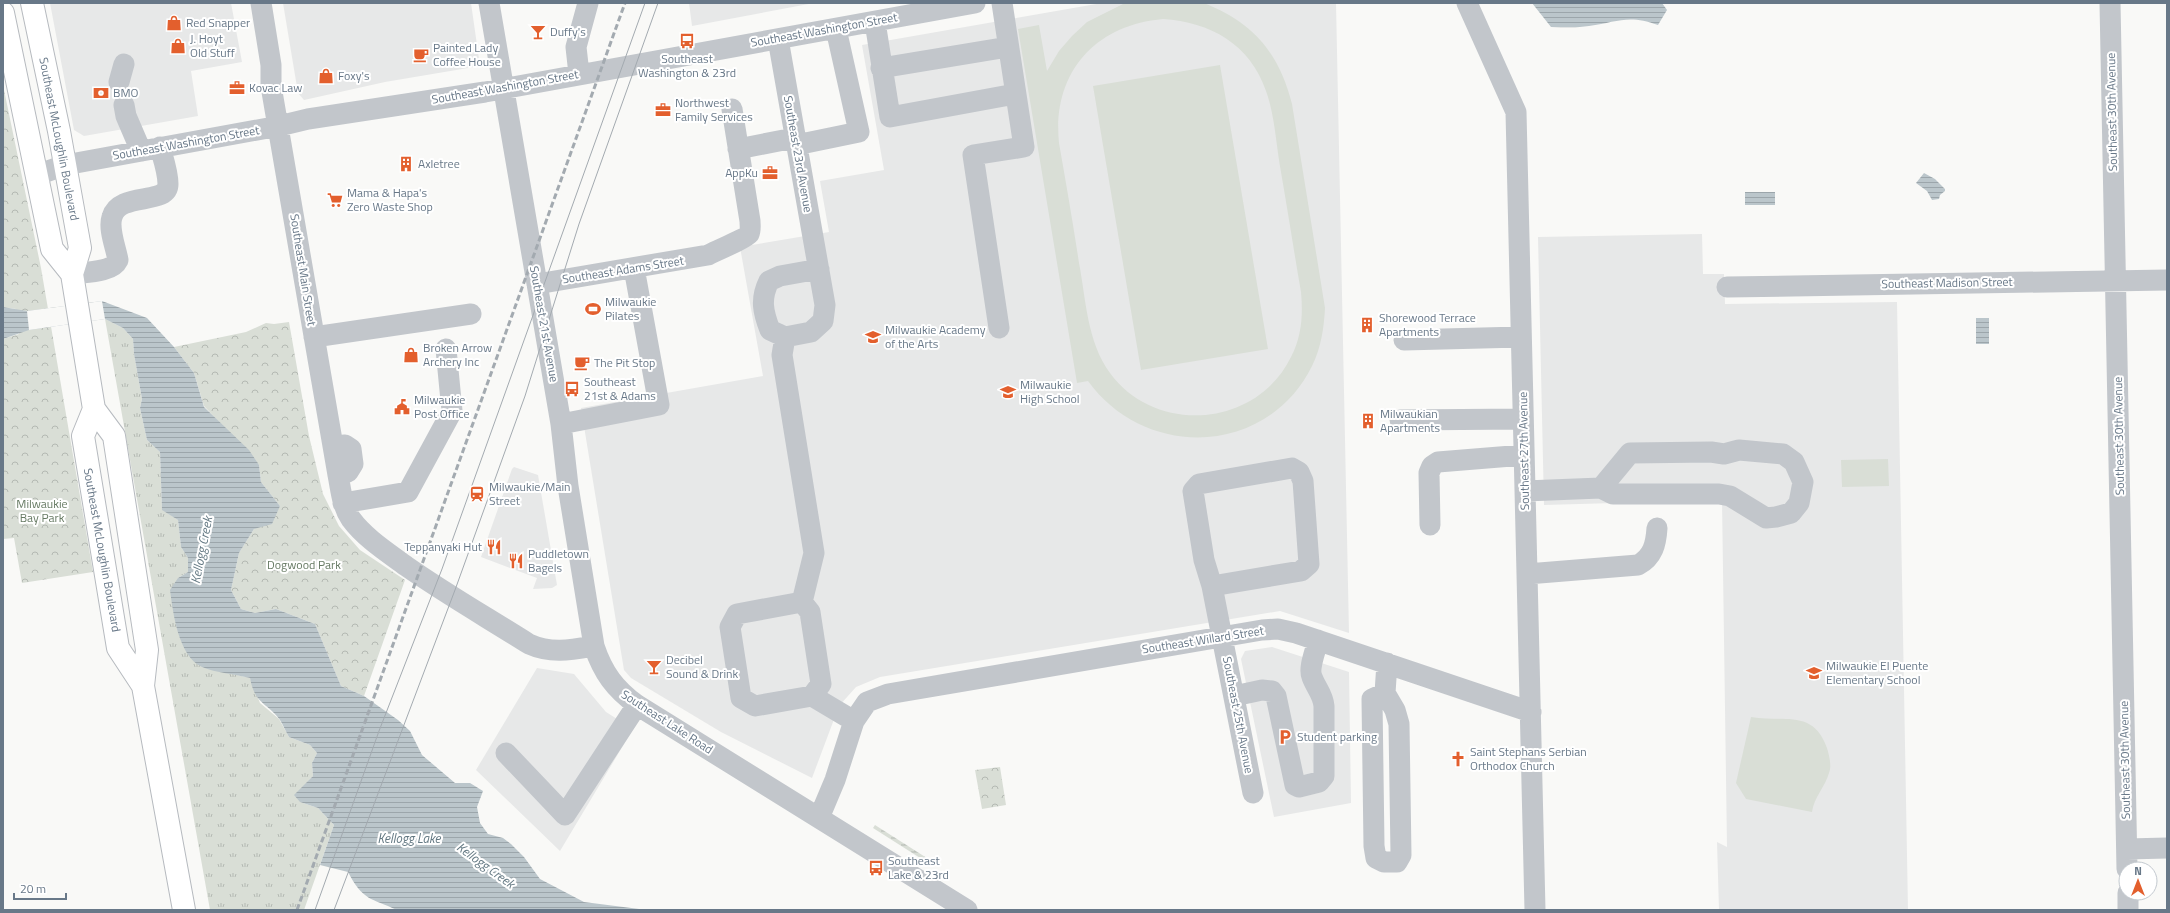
<svg xmlns="http://www.w3.org/2000/svg" width="2170" height="913" viewBox="0 0 2170 913" font-family="'Titillium Web',sans-serif">
<style>
.built{fill:#e7e8e8}
.grass{fill:url(#grass-tufts)}
.forest{fill:url(#forest-crowns)}
.wetland{fill:url(#wetland-marsh)}
.garden{fill:#d9ded6;fill-rule:evenodd}
.water{fill:url(#water-rules)}
.pier{fill:#f9f9f7}
.lines{fill:none;stroke-linecap:round;stroke-linejoin:round}
.major-casing{stroke:#b6babf;stroke-width:24}
.minor{stroke:#c2c6cb;stroke-width:21}
.major{stroke:#fff;stroke-width:22}
.tram{stroke:#a3aab0;stroke-width:1}
.rail{stroke:#a3aab0;stroke-width:3;stroke-dasharray:6 3;stroke-linecap:butt}
.labels{text-anchor:middle;stroke-width:4;stroke-linejoin:round;paint-order:stroke}
.poi-label{font-size:12px;fill:#687888;stroke:#fff;text-anchor:start}
.street-label{font-size:12px;fill:#687888;stroke:#fff}
.park-label{font-size:12px;fill:#667a63;stroke:#fff}
.water-label{font-size:13px;font-style:italic;fill:#647983;stroke:#fff}
</style>
<defs>
<pattern id="grass-tufts" width="24" height="20" patternUnits="userSpaceOnUse"><rect width="24" height="20" fill="#d9ded6"/><path d="M3 7l-1-3M5 7V3M7 7l1-3M15 17l-1-3M17 17v-4M19 17l1-3" fill="none" stroke="#b4b9b3"/></pattern>
<pattern id="forest-crowns" width="20" height="18" patternUnits="userSpaceOnUse"><rect width="20" height="18" fill="#d9ded6"/><path d="M2 6a3 3 0 1 1 6 0M12 15a3 3 0 1 1 6 0" fill="none" stroke="#b4b9b3"/></pattern>
<pattern id="wetland-marsh" width="20" height="14" patternUnits="userSpaceOnUse"><rect width="20" height="14" fill="#d9ded6"/><path d="M1 5h8M5 5V1M11 12h8M15 12V8" fill="none" stroke="#b4b9b3"/></pattern>
<pattern id="water-rules" width="6" height="5" patternUnits="userSpaceOnUse"><rect width="6" height="5" fill="#bbc6cb"/><path d="M0 2.5h6" fill="none" stroke="#9ca6ab"/></pattern>
</defs>
<rect width="100%" height="100%" fill="#f9f9f7"/>
<path class="built" d="M50,3H231L242,62L191,71L198,116L84,136L74,130Z
M283,3H471L480,66L385,82L304,100L298,93Z
M689,3H814L692,26Z
M1102,3H1336L1349,633L1280,611L880,677L856,687L839,706L812,778L721,732L631,678L624,670L581,408L763,376L740,247L829,232L820,181L884,170L862,45Z
M1702,234L1703,274H1724L1725,304L1897,302L1908,910H1719L1717,842L1727,847L1722,500L1544,505L1538,237Z
M514,467L538,475L557,585L552,588L533,589L537,578L481,557L512,469Z
M1272,647L1349,672L1351,803L1274,817L1241,659L1245,651Z
M537,668L574,674L606,712L633,729L560,851L476,770Z"/>
<path class="grass" d="M105,319L123,328L133,339L134,354L142,399L140,408L147,440L160,452L162,509L178,520L181,547L188,558V572L178,578L202,667L250,678L260,703L279,719L289,737L310,745L317,753L312,763L313,776L302,788L300,802L318,808L334,825L304,910H210Z"/>
<path class="forest" d="M3,85L41,268L93,572L22,583L14,538L3,539V339L19,334L16,309L3,307Z
M289,322L309,436L323,494L339,526L360,550L405,580L364,696L341,686L315,624L276,609L255,613L241,609L231,590L239,553L254,529L280,506L261,482L259,465L204,406L194,373L174,347L246,332L266,323L274,324Z
M1000,767L1006,805L982,809L975,770Z"/>
<path class="wetland" d="M875,825L930,860L928,863L873,828Z"/>
<path class="garden" d="M1204,3C1254,23 1279,53 1292,104L1325,308C1324,328 1321,348 1312,366C1267,457 1145,460 1088,381L1077,383L1018,29L1039,25L1047,71L1059,51L1072,36L1087,22L1123,4ZM1163,19C1210,22 1250,44 1266,91C1275,116 1276,145 1281,172C1288,212 1294,252 1301,292C1303,314 1302,336 1291,357C1257,427 1156,436 1110,373C1087,342 1086,299 1079,263C1073,223 1066,183 1059,143C1052,74 1094,25 1163,19Z
M1220,65L1268,349L1141,370L1093,86Z
M1888,459L1889,486L1842,487L1841,460Z
M1751,717C1782,723 1813,708 1827,748C1829,755 1832,766 1829,773C1825,787 1814,797 1812,812L1746,799L1736,783Z"/>
<path class="water" d="M1532,3H1662L1667,10L1658,25C1629,14 1617,22 1589,26C1577,28 1564,27 1551,27Z
M1924,173L1935,179L1945,189V191L1940,195L1939,199L1932,200L1927,191L1916,183Z
M1745,192H1775V205H1745Z
M102,301L147,318L174,347L194,373L204,407L249,450L259,465L261,482L280,506L272,524L254,529L239,553L231,590L241,609L255,613L276,609L315,624L341,686L364,696L398,720L410,731L422,755L455,783H470L483,791L477,807L480,823L488,834L503,838L511,844L524,857L540,879L584,902L647,910H397C371,898 363,901 348,872L320,865L334,825L318,808L300,802L294,795L313,776L312,763L317,753L310,745L289,737C286,732 283,725 280,720C267,702 255,705 250,678C235,674 216,673 202,667C178,656 173,612 170,590L178,578L188,572V558L181,547L178,520L162,510L160,452L147,440L140,408L142,399L134,354L133,339L123,328L105,319L29,330L3,339V307L27,311Z
M1976,318H1989V344H1976Z"/>
<path class="pier" d="M102,301L105,319L29,330L27,311Z"/>
<g class="lines">
<defs>
<path id="major" d="M32,3L59,131L80,248L72,274L94,409L114,436L147,650L143,686L184,910
M3,13L52,249L72,274
M94,409L83,436L118,648L143,686"/>
</defs>
<use href="#major" class="major-casing"/>
<path class="minor" d="M261,3L271,65V86L338,475C341,490 342,506 351,519C365,538 387,552 406,566C446,594 488,618 529,644C551,654 571,650 594,646
M489,3L561,424L568,486L594,646C603,673 615,689 637,705L967,910
M1467,3L1516,112L1535,910
M2110,3L2127,869
M875,22L890,117L1015,94
M778,39L825,305L823,321L811,332L785,337L770,330C763,312 760,299 769,281L780,276L819,269
M881,68L1008,47
M579,74L576,47L588,3
M119,82L124,64
M124,105L126,116L141,151
M796,145L859,132L836,29
M738,149L794,138
M37,175L65,165L279,126L308,119L485,92L975,3
M72,274C84,272 112,273 118,260C116,248 108,229 112,217C119,191 168,206 168,184C168,172 163,158 160,147
M537,284L708,255C716,251 746,238 749,234C751,230 750,225 750,221L732,109
M1727,287L2167,280
M999,328L973,155L1024,147L1002,3
M314,337L471,314
M785,337L782,355L814,553L802,602
M1404,340L1521,337
M1400,420L1523,419
M561,424L659,405L634,268
M333,446L345,445L351,449L353,464L348,472L338,475
M1525,491L1601,488L1613,494H1719L1730,496L1766,518L1776,517L1791,513L1799,503L1803,482L1794,462L1783,454L1739,450L1724,454L1711,452L1630,453L1601,488
M343,503L408,492L452,411L446,349
M1430,525L1429,473L1432,466L1438,462L1524,455
M1527,574L1638,565C1653,557 1656,544 1657,528
M1212,586L1301,571L1309,564L1303,481L1299,472L1292,468L1199,484L1193,491L1204,560L1212,586L1222,637L1253,793
M1385,693L1372,699L1374,846L1376,858L1384,862H1397L1401,855L1399,724L1395,710L1385,693L1387,663
M812,696L821,684L810,612L802,602L737,614L730,627L741,698L755,706L812,696L854,721
M1234,696L1262,690L1272,691L1276,696L1295,785L1299,787L1319,782L1324,776V706C1323,694 1316,688 1312,677C1308,668 1316,650 1318,640
M506,753L565,815L637,705
M819,818L835,780L854,721L867,702L888,694L1262,630L1278,629L1296,633L1531,712
M2127,849L2167,848
M2128,893V910"/>
<use href="#major" class="major"/>
<path class="tram" d="M315,910L379,731L442,569L645,3
M334,910L455,590L525,396L579,224L658,3"/>
<path class="rail" d="M297,910L625,3"/>
</g>
<defs>
<symbol id="shop-bare" viewBox="-9 -9 18 18"><path d="M-5-2.5h2.3a2.7 3.5 0 0 1 5.4 0H5L5.5 6h-11ZM-1.5-2.5h3a1.5 2.3 0 0 0-3 0Z" fill="#e35f2d" stroke="#fff" stroke-width="2.5" paint-order="stroke"/></symbol>
<symbol id="bar-bare" viewBox="-9 -9 18 18"><path d="M-6-5H6L.8 .8V4.5H3.5V6h-7V4.5H-.8V.8Z" fill="#e35f2d" stroke="#fff" stroke-width="2.5" paint-order="stroke"/></symbol>
<symbol id="bus-bare" viewBox="-9 -9 18 18"><path d="M-5-6H5V4H4V6H2V4H-2V6H-4V4H-5ZM-3.5-4V0h7V-4ZM-3.5 1.2v1.5H-2V1.2ZM2 1.2v1.5H3.5V1.2Z" fill="#e35f2d" stroke="#fff" stroke-width="2.5" paint-order="stroke"/></symbol>
<symbol id="cafe-bare" viewBox="-9 -9 18 18"><path d="M-5.5-4.5H6V0H3Q3 3.5 0 3.5H-2.5Q-5.5 3.5-5.5 0ZM3-3.2v2h1.7v-2ZM-6 4.5H4V6H-6Z" fill="#e35f2d" stroke="#fff" stroke-width="2.5" paint-order="stroke"/></symbol>
<symbol id="office-bare" viewBox="-9 -9 18 18"><path d="M-6-3h4V-5.5h4V-3h4V5H-6ZM-1-4.5V-3h2v-1.5ZM-6 0V1H6V0Z" fill="#e35f2d" stroke="#fff" stroke-width="2.5" paint-order="stroke"/></symbol>
<symbol id="bank-bare" viewBox="-9 -9 18 18"><path d="M-6-4H6V4H-6ZM0-2.3a2.3 2.3 0 1 0 0 4.6a2.3 2.3 0 1 0 0-4.6Z" fill="#e35f2d" stroke="#fff" stroke-width="2.5" paint-order="stroke"/></symbol>
<symbol id="building-bare" viewBox="-9 -9 18 18"><path d="M-4-6H4V6H1V3H-1V6H-4ZM-2.5-4.3h1.7v1.8h-1.7ZM.8-4.3h1.7v1.8H.8ZM-2.5-1h1.7V.8h-1.7ZM.8-1h1.7V.8H.8Z" fill="#e35f2d" stroke="#fff" stroke-width="2.5" paint-order="stroke"/></symbol>
<symbol id="supermarket-bare" viewBox="-9 -9 18 18"><path d="M-6-5.5h2.5l.6 2H6L4.5 2H-2.5L-4.4-4H-6ZM-1.5 3.2a1.3 1.3 0 1 0 .1 0ZM3 3.2a1.3 1.3 0 1 0 .1 0Z" fill="#e35f2d" stroke="#fff" stroke-width="2.5" paint-order="stroke"/></symbol>
<symbol id="stadium-bare" viewBox="-9 -9 18 18"><path d="M0-5a6.5 5 0 1 0 0 10a6.5 5 0 1 0 0-10ZM-3.5-1.8h7v3.6h-7Z" fill="#e35f2d" stroke="#fff" stroke-width="2.5" paint-order="stroke"/></symbol>
<symbol id="school-bare" viewBox="-9 -9 18 18"><path d="M0-5L7-2L0 1L-7-2ZM-4 1L0 2.5L4 1V4Q0 6-4 4Z" fill="#e35f2d" stroke="#fff" stroke-width="2.5" paint-order="stroke"/></symbol>
<symbol id="civic-bare" viewBox="-9 -9 18 18"><path d="M-.6-6.5H3V-4.5H.6V-3L4-1V1h2V6H-6V1h2V-1L-.6-3ZM-1.2 2.5V6h2.4V2.5Z" fill="#e35f2d" stroke="#fff" stroke-width="2.5" paint-order="stroke"/></symbol>
<symbol id="station-bare" viewBox="-9 -9 18 18"><path d="M-3-6H3Q5-6 5-4V2Q5 4 3 4L4.5 6H3L1.5 4h-3L-3 6H-4.5L-3 4Q-5 4-5 2V-4Q-5-6-3-6ZM-3.5-4v3h7v-3ZM-3.5 1v1.5H-2V1ZM2 1v1.5H3.5V1Z" fill="#e35f2d" stroke="#fff" stroke-width="2.5" paint-order="stroke"/></symbol>
<symbol id="restaurant-bare" viewBox="-9 -9 18 18"><path d="M-5-6h1v4h1v-4h1v4h1v-4h1v5L-1.5 .5V6h-2V.5L-5-1ZM5-6V6H3V1.5H1.5Q1.5-4 5-6Z" fill="#e35f2d" stroke="#fff" stroke-width="2.5" paint-order="stroke"/></symbol>
<symbol id="parking-bare" viewBox="-9 -9 18 18"><path d="M-3.5-5.5H1a3.5 3.5 0 0 1 0 7H-1V5.5H-3.5ZM-1-3.4V-.6H.8a1.4 1.4 0 0 0 0-2.8Z" fill="#e35f2d" stroke="#fff" stroke-width="2.5" paint-order="stroke"/></symbol>
<symbol id="church-bare" viewBox="-9 -9 18 18"><path d="M-1.2-6h2.4v3.5h3.3v2.4h-3.3V6h-2.4V-.1h-3.3v-2.4h3.3Z" fill="#e35f2d" stroke="#fff" stroke-width="2.5" paint-order="stroke"/></symbol>
</defs>
<g fill-rule="evenodd">
<use href="#shop-bare" x="163" y="12" width="22" height="22"/>
<use href="#bar-bare" x="527" y="21" width="22" height="22"/>
<use href="#bus-bare" x="676" y="30" width="22" height="22"/>
<use href="#shop-bare" x="167" y="35" width="22" height="22"/>
<use href="#cafe-bare" x="410" y="44" width="22" height="22"/>
<use href="#shop-bare" x="315" y="65" width="22" height="22"/>
<use href="#office-bare" x="226" y="77" width="22" height="22"/>
<use href="#bank-bare" x="90" y="82" width="22" height="22"/>
<use href="#office-bare" x="652" y="99" width="22" height="22"/>
<use href="#building-bare" x="395" y="153" width="22" height="22"/>
<use href="#office-bare" x="759" y="162" width="22" height="22"/>
<use href="#supermarket-bare" x="324" y="189" width="22" height="22"/>
<use href="#stadium-bare" x="582" y="298" width="22" height="22"/>
<use href="#building-bare" x="1356" y="314" width="22" height="22"/>
<use href="#school-bare" x="862" y="326" width="22" height="22"/>
<use href="#shop-bare" x="400" y="344" width="22" height="22"/>
<use href="#cafe-bare" x="571" y="352" width="22" height="22"/>
<use href="#bus-bare" x="561" y="378" width="22" height="22"/>
<use href="#school-bare" x="997" y="381" width="22" height="22"/>
<use href="#civic-bare" x="391" y="396" width="22" height="22"/>
<use href="#building-bare" x="1357" y="410" width="22" height="22"/>
<use href="#station-bare" x="466" y="483" width="22" height="22"/>
<use href="#restaurant-bare" x="483" y="536" width="22" height="22"/>
<use href="#restaurant-bare" x="505" y="550" width="22" height="22"/>
<use href="#bar-bare" x="643" y="656" width="22" height="22"/>
<use href="#school-bare" x="1803" y="662" width="22" height="22"/>
<use href="#parking-bare" x="1274" y="726" width="22" height="22"/>
<use href="#church-bare" x="1447" y="748" width="22" height="22"/>
<use href="#bus-bare" x="865" y="857" width="22" height="22"/>
</g>
<g class="labels">
<g class="poi-label">
<text x="186" y="27">Red Snapper</text>
<text x="550" y="36">Duffy's</text>
<text x="190" y="43">J. Hoyt<tspan x="190" dy="14">Old Stuff</tspan></text>
<text x="433" y="52">Painted Lady<tspan x="433" dy="14">Coffee House</tspan></text>
<text x="687" y="63" text-anchor="middle">Southeast<tspan x="687" dy="14">Washington &amp; 23rd</tspan></text>
<text x="338" y="80">Foxy's</text>
<text x="249" y="92">Kovac Law</text>
<text x="113" y="97">BMO</text>
<text x="675" y="107">Northwest<tspan x="675" dy="14">Family Services</tspan></text>
<text x="418" y="168">Axletree</text>
<text x="758" y="177" text-anchor="end">AppKu</text>
<text x="347" y="197">Mama &amp; Hapa's<tspan x="347" dy="14">Zero Waste Shop</tspan></text>
<text x="605" y="306">Milwaukie<tspan x="605" dy="14">Pilates</tspan></text>
<text x="1379" y="322">Shorewood Terrace<tspan x="1379" dy="14">Apartments</tspan></text>
<text x="885" y="334">Milwaukie Academy<tspan x="885" dy="14">of the Arts</tspan></text>
<text x="423" y="352">Broken Arrow<tspan x="423" dy="14">Archery Inc</tspan></text>
<text x="594" y="367">The Pit Stop</text>
<text x="584" y="386">Southeast<tspan x="584" dy="14">21st &amp; Adams</tspan></text>
<text x="1020" y="389">Milwaukie<tspan x="1020" dy="14">High School</tspan></text>
<text x="414" y="404">Milwaukie<tspan x="414" dy="14">Post Office</tspan></text>
<text x="1380" y="418">Milwaukian<tspan x="1380" dy="14">Apartments</tspan></text>
<text x="489" y="491">Milwaukie/Main<tspan x="489" dy="14">Street</tspan></text>
<text x="482" y="551" text-anchor="end">Teppanyaki Hut</text>
<text x="528" y="558">Puddletown<tspan x="528" dy="14">Bagels</tspan></text>
<text x="666" y="664">Decibel<tspan x="666" dy="14">Sound &amp; Drink</tspan></text>
<text x="1826" y="670">Milwaukie El Puente<tspan x="1826" dy="14">Elementary School</tspan></text>
<text x="1297" y="741">Student parking</text>
<text x="1470" y="756">Saint Stephans Serbian<tspan x="1470" dy="14">Orthodox Church</tspan></text>
<text x="888" y="865">Southeast<tspan x="888" dy="14">Lake &amp; 23rd</tspan></text>
</g>
<g class="street-label">
<text transform="translate(824 30) rotate(-10)" y="4">Southeast Washington Street</text>
<text transform="translate(505 87) rotate(-10)" y="4">Southeast Washington Street</text>
<text transform="translate(2112 112) rotate(-91)" y="4">Southeast 30th Avenue</text>
<text transform="translate(59 139) rotate(79)" y="4">Southeast McLoughlin Boulevard</text>
<text transform="translate(186 143) rotate(-10)" y="4">Southeast Washington Street</text>
<text transform="translate(798 154) rotate(80)" y="4">Southeast 23rd Avenue</text>
<text transform="translate(303 270) rotate(81)" y="4">Southeast Main Street</text>
<text transform="translate(623 270) rotate(-9)" y="4">Southeast Adams Street</text>
<text transform="translate(1947 283) rotate(-1)" y="4">Southeast Madison Street</text>
<text transform="translate(544 324) rotate(80)" y="4">Southeast 21st Avenue</text>
<text transform="translate(2119 436) rotate(-91)" y="4">Southeast 30th Avenue</text>
<text transform="translate(1524 451) rotate(-91)" y="4">Southeast 27th Avenue</text>
<text transform="translate(102 550) rotate(80)" y="4">Southeast McLoughlin Boulevard</text>
<text transform="translate(1203 640) rotate(-9)" y="4">Southeast Willard Street</text>
<text transform="translate(1238 715) rotate(79)" y="4">Southeast 25th Avenue</text>
<text transform="translate(667 722) rotate(33)" y="4">Southeast Lake Road</text>
<text transform="translate(2125 760) rotate(-91)" y="4">Southeast 30th Avenue</text>
</g>
<g class="park-label">
<text x="42" y="508">Milwaukie<tspan x="42" dy="14">Bay Park</tspan></text>
<text x="304" y="569">Dogwood Park</text>
</g>
<g class="water-label">
<text transform="translate(201 550) rotate(-79)" y="5">Kellogg Creek</text>
<text x="409" y="843">Kellogg Lake</text>
<text transform="translate(486 865) rotate(36)" y="5">Kellogg Creek</text>
</g>
</g>
<rect width="2170" height="913" fill="none" stroke="#687888" stroke-width="8"/>
<g transform="translate(2138 881)"><circle r="19" fill="#ffffff" stroke="#c3c9cf"/>
<path d="M0-3L7 15L0 10L-7 15Z" fill="#e35f2d"/>
<text y="-6" font-size="11" font-weight="bold" text-anchor="middle" fill="#687888">N</text>
</g>
<path d="M14 893v6h52v-6" fill="none" stroke="#687888" stroke-width="2"/>
<text x="20" y="893" font-size="12" fill="#687888" stroke="#ffffff" stroke-width="3" paint-order="stroke">20 m</text>
</svg>
